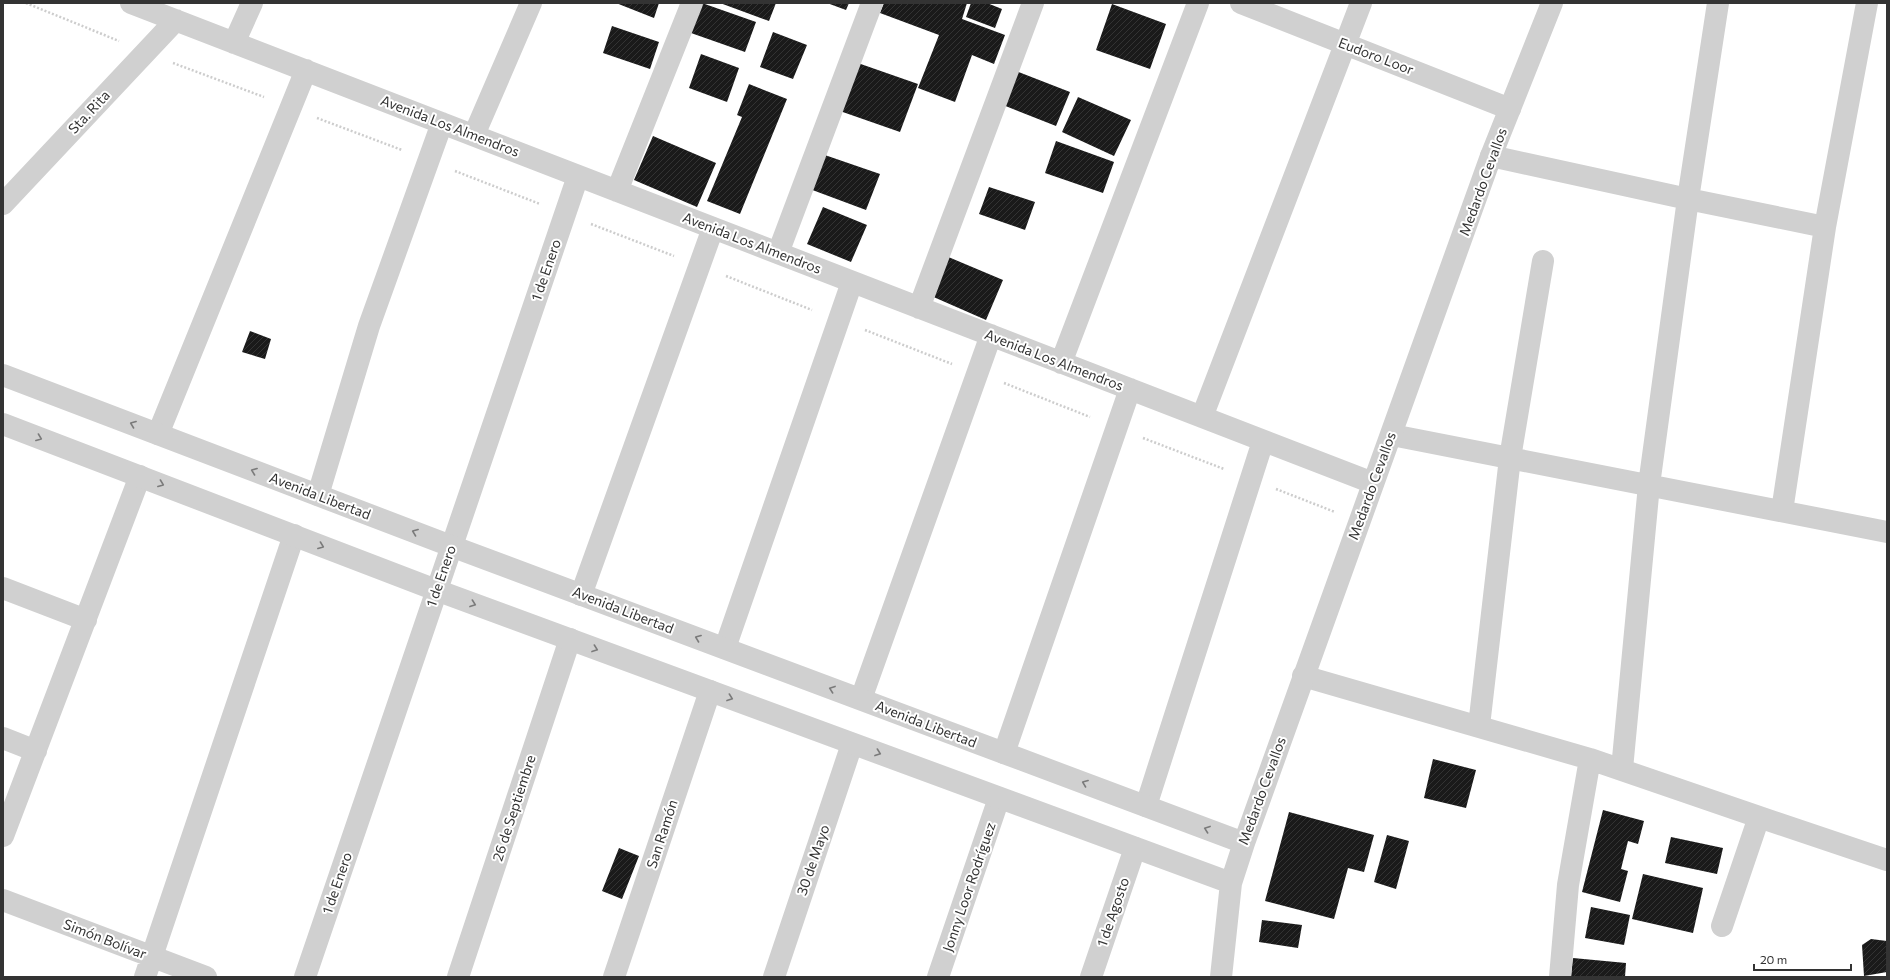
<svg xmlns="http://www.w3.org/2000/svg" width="1890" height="980" viewBox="0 0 1890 980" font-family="Commissioner,sans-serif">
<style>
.building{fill:url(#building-hatch)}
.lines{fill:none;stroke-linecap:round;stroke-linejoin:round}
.path{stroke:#cdcdcd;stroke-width:2.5;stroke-dasharray:2 2;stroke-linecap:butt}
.minor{stroke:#d0d0d0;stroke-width:22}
.tertiary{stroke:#d0d0d0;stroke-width:22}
.oneway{stroke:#7a7a7a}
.labels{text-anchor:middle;stroke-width:4;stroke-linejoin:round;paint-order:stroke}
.street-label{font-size:14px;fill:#333;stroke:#fff}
</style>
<defs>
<pattern id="building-hatch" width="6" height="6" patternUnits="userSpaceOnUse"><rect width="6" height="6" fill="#1a1a1a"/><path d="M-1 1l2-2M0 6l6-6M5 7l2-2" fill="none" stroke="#333"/></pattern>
</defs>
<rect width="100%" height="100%" fill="#fff"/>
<path class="building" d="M616,3H659L654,18Z
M702,3L756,22L745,52L691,33Z
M720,3H776L769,21Z
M827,3H849L846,10Z
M884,3H967L962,19L1005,35L994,64L972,55L955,102L918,88L939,35L880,13Z
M971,3H987L1002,9L995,28L966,17Z
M1112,4L1166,24L1150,69L1096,50Z
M612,26L659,42L650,69L603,53Z
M773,32L807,45L793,79L760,67Z
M701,54L739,68L727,102L689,88Z
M855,62L918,84L900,132L837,110Z
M1016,71L1070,92L1056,126L1003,105Z
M749,84L787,99L740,214L707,201L742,117L737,115Z
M1078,97L1131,120L1114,156L1062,132Z
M653,136L716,163L697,207L634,180Z
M1056,141L1114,162L1103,193L1045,173Z
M819,153L880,174L866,210L807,188Z
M989,187L1035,202L1025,230L979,214Z
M823,207L867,225L851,262L807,244Z
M946,256L1003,280L986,320L929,295Z
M250,331L271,339L265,359L242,352Z
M1433,759L1476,770L1466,808L1424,798Z
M1603,810L1644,821L1638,844L1628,841L1621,869L1628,871L1620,902L1582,892Z
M1289,812L1374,835L1364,872L1348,868L1334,919L1265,901Z
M1387,835L1409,841L1396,889L1374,882Z
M1671,837L1723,848L1717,874L1665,863Z
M619,848L639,856L622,899L602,891Z
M1643,874L1703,888L1693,933L1632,919Z
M1591,907L1630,915L1624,945L1585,938Z
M1262,920L1302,925L1298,948L1259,942Z
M1871,939L1887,941V972L1864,976L1862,945Z
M1573,958L1626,963L1625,977H1571Z"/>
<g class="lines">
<path class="path" d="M26,3L119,41
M173,63L264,97
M317,118L402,150
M455,171L540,204
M591,224L674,256
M726,276L812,310
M865,330L952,364
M1004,383L1090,417
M1143,438L1224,469
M1276,489L1335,512"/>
<path class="minor" d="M131,3L1373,483
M1241,3L1510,109
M234,43L252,3
M474,135L531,3
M1491,156L1688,199L1825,227
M617,191L692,3
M3,204L176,20
M778,253L872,3
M919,308L1033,3
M1061,363L1198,3
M1202,417L1361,3
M158,434L306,70
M1392,435L1887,532
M318,495L369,326L442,123
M1782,511L1825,227L1867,3
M3,588L86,620
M581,595L713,228
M725,648L852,282
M1303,676L1590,759L1759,817L1722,926
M861,699L991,335
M1479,726L1510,458L1543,261
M3,738L36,751
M1004,753L1130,389
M1622,769L1649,485L1688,199L1718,3
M1146,806L1263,441
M1759,817L1887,860
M3,836L140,476
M3,900L206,977
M145,977L294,535
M305,977L578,176
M458,977L570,639
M614,977L710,691
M774,977L852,744
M938,977L999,798
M1091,977L1135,848
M1560,977L1568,885L1590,759"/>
<path class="tertiary" d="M3,375L451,546L1244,843
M3,424L436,590L1231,883
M1221,977L1231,883L1244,843L1491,156L1552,3"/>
</g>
<defs><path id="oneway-chevron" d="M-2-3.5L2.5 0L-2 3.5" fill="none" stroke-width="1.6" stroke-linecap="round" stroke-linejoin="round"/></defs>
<g class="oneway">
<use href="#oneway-chevron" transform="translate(133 424) rotate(-159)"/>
<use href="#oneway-chevron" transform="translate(39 438) rotate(21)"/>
<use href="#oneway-chevron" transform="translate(254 471) rotate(-159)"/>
<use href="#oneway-chevron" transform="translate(161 484) rotate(21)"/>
<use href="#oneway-chevron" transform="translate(415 532) rotate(-159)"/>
<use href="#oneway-chevron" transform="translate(321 546) rotate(21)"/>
<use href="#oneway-chevron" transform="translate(473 604) rotate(20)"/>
<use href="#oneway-chevron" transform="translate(698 638) rotate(-159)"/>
<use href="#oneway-chevron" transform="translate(595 649) rotate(20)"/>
<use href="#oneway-chevron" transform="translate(832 689) rotate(-160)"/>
<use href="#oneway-chevron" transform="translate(730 698) rotate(20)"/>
<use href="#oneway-chevron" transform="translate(878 753) rotate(20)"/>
<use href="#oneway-chevron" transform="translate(1085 783) rotate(-159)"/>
<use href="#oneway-chevron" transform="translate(1207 829) rotate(-160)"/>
</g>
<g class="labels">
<g class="street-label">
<text transform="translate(1376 56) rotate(21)" y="5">Eudoro Loor</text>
<text transform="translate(89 112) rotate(-47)" y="5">Sta. Rita</text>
<text transform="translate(450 126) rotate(21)" y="5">Avenida Los Almendros</text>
<text transform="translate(1483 182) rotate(-70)" y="5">Medardo Cevallos</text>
<text transform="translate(752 243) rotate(21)" y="5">Avenida Los Almendros</text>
<text transform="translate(546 270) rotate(-71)" y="5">1 de Enero</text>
<text transform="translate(1054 360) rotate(21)" y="5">Avenida Los Almendros</text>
<text transform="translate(1372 486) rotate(-70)" y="5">Medardo Cevallos</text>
<text transform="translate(320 496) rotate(21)" y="5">Avenida Libertad</text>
<text transform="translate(441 576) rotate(-71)" y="5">1 de Enero</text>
<text transform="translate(623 610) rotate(21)" y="5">Avenida Libertad</text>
<text transform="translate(926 724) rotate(21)" y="5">Avenida Libertad</text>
<text transform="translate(1262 791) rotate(-70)" y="5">Medardo Cevallos</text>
<text transform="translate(514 808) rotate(-72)" y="5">26 de Septiembre</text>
<text transform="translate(662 834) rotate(-72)" y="5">San Ramón</text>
<text transform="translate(813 860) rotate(-71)" y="5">30 de Mayo</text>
<text transform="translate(337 883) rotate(-71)" y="5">1 de Enero</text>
<text transform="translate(969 887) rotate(-71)" y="5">Jonny Loor Rodríguez</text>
<text transform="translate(1113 912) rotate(-71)" y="5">1 de Agosto</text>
<text transform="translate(105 939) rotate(21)" y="5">Simón Bolívar</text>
</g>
</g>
<rect width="1890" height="980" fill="none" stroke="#333333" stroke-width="8"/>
<path d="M1754 964v6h97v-6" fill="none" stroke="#333333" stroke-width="2"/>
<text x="1760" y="964" font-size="12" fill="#333333" stroke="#ffffff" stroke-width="3" paint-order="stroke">20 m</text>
</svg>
